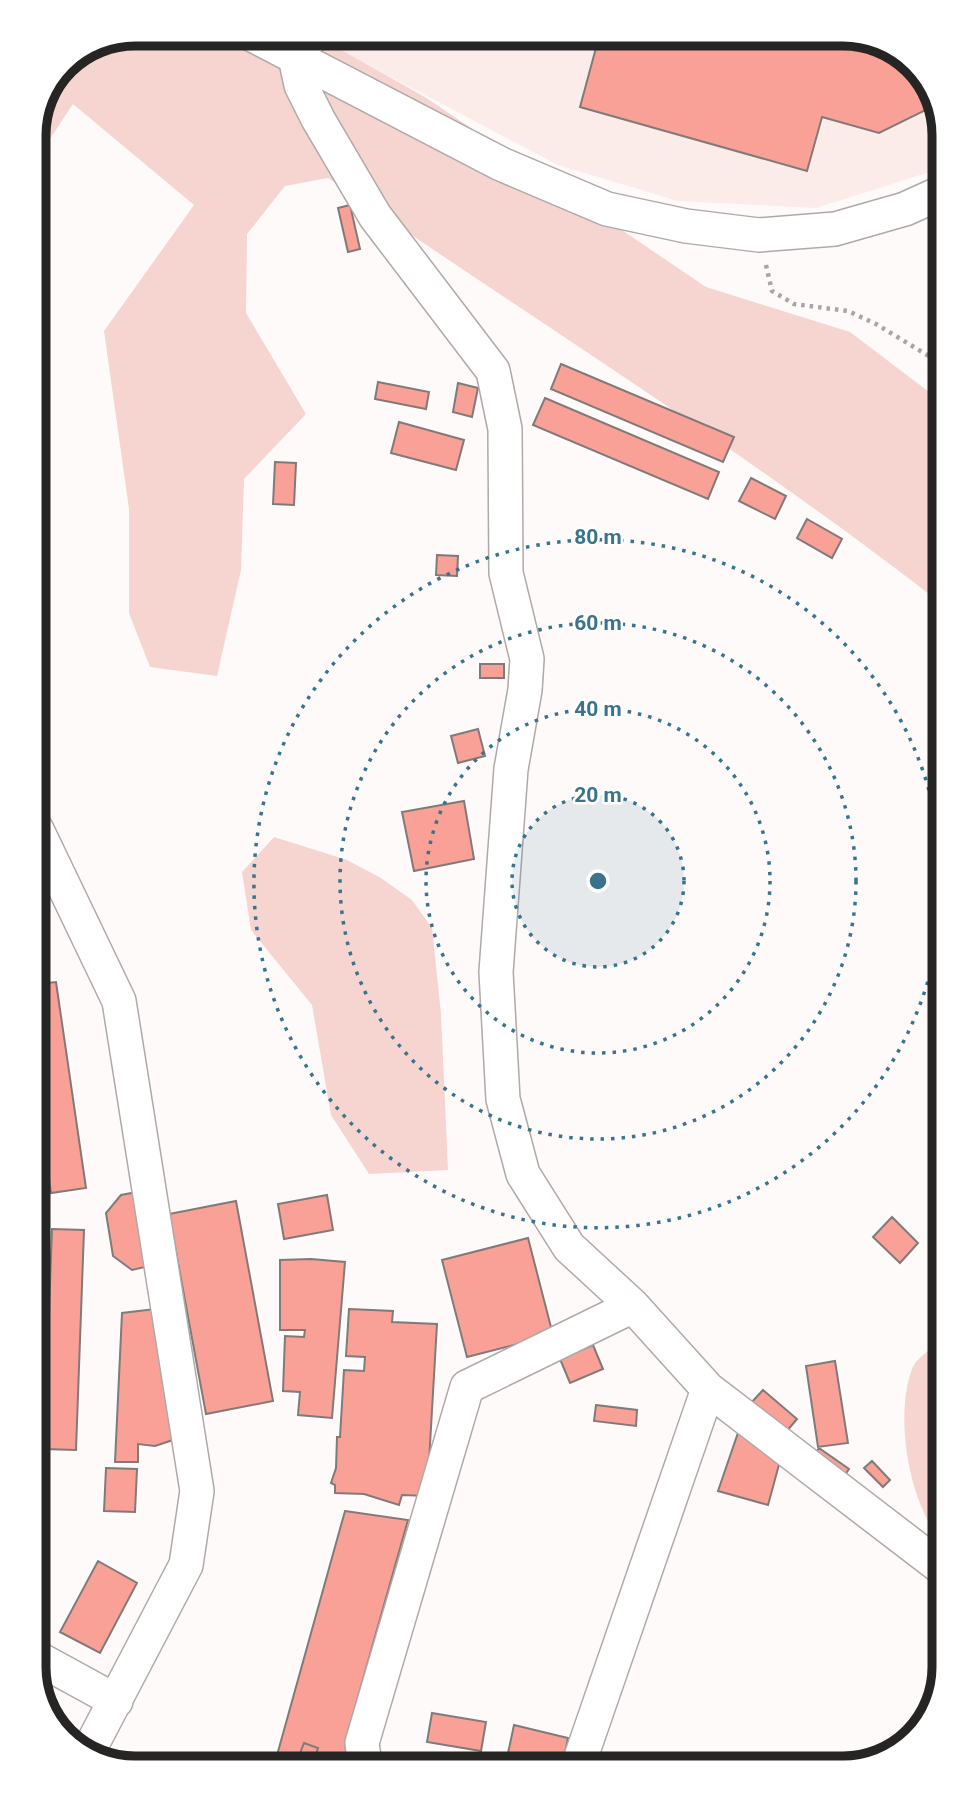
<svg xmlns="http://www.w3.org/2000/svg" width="977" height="1801" viewBox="0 0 977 1801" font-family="Roboto,sans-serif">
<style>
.built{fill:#fbecea}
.green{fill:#f6d4d0}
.building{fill:#faa197;stroke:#807a79;stroke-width:2}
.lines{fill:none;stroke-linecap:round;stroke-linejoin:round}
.lane-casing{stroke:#afa9a8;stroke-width:20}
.street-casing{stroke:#afa9a8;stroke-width:36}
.path{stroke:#a9a5a5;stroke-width:4.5;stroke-dasharray:3.5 5;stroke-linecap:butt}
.lane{stroke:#fff;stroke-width:18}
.street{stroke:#fff;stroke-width:33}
.ring{fill:none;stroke:#39738c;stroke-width:3.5;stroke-dasharray:3.5 7}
.rim{fill:none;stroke:#272424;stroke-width:9}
.centre{fill:#39738c;stroke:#fff;stroke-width:3.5}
.ring-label{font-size:21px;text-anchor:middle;font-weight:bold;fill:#39738c;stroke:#fff;stroke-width:5;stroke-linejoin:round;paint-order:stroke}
</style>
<rect width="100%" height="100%" fill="#fefafa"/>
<path class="built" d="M307,33H850L936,95V170L816,208L678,201L558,165Z"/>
<path class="green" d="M134,33H311L425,97L706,287L850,332L937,398L938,601C743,449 532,319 328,178L285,186L247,234L246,313L306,414L244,479L241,570L217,676L150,667L129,613V509L104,331L194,205L73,104L34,163L33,128L63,63Z
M274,837L347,860L381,878L412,900L432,928L441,1014L448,1170L369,1174L331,1115L312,1005L251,930L242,872Z
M942,1339L943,1543C909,1505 894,1417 912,1369C916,1358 934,1347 942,1339Z"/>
<path class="building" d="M467,33H491L489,43L466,38Z
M600,33H850L899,50L936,95V105L879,133L822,117L807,171L580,107Z
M350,205L360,249L348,252L338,208Z
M561,364L734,437L723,462L551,389Z
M378,382L429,392L426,409L375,399Z
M458,383L478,388L472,417L453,412Z
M545,398L719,472L708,499L533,425Z
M399,422L464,440L456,470L391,453Z
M275,462L296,463L294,505L273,504Z
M751,478L786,496L775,519L739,501Z
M807,519L842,539L832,558L797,538Z
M437,555L458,556L457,576L436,575Z
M480,664H504V678H480Z
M478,729L485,756L458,763L451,736Z
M464,801L474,859L414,871L402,812Z
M56,982L86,1188L51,1193L38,1106V984Z
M137,1192L149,1266L132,1270L113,1256L106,1213L121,1195Z
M327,1195L333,1230L284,1239L278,1204Z
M236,1201L273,1401L206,1414L169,1214Z
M892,1217L918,1243L900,1263L873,1237Z
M52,1229L84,1230L76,1450L44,1449Z
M528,1238L553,1335L467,1357L442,1260Z
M311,1259L345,1262L332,1418L298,1415L300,1392L283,1391L285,1336L304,1337L305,1330H280V1260Z
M155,1309L179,1438L155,1446L138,1444V1462H115L122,1313Z
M349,1309L393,1311L392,1322L437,1324L427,1496L402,1495L399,1505L364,1494L335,1493V1485L331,1483L336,1468L337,1437H340L344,1370L364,1371L365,1357L346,1356Z
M593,1345L603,1369L570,1383L560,1359Z
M835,1361L848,1443L818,1447L806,1366Z
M763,1390L797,1419L786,1432L751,1403Z
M596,1405L637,1410L636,1426L594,1421Z
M739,1430L780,1461L768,1505L718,1491Z
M819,1448L849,1469L840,1482L810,1460Z
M872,1461L890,1480L883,1487L864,1468Z
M106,1468L137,1469L135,1512L104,1511Z
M345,1511L408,1520L345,1743L348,1765L274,1766Z
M98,1561L137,1583L100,1653L60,1632Z
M432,1713L486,1722L481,1751L427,1742Z
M514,1725L568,1738L563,1763H533L507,1758Z
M304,1743L318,1748L312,1766L297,1761Z"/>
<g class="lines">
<defs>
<path id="lane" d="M295,57L332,33"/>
<path id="street" d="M249,33L501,164L607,209L686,226L759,235L835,229L905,209L936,195
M295,57L301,85L318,119L375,216L493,371L505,429L506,573L527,659L525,690L511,769L496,972L503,1099L523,1174L569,1247L633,1306L708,1389L943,1569
M37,830L119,1001L197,1491L186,1565L87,1754
M41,1660L116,1701
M579,1763L708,1389
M365,1765L362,1743L467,1387L633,1306"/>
</defs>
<use href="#lane" class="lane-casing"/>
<use href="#street" class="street-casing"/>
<path class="path" d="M766,265L772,291L794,304L848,311L876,324L937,361"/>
<use href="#lane" class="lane"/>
<use href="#street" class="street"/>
</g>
<circle cx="598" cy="881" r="86" fill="#39738c" fill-opacity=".12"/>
<g class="ring">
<circle cx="598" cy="881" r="86"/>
<circle cx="598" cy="881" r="172"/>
<circle cx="598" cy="881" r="258"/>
<path d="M940 920A344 344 0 1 1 939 839"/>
</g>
<path d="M0 0H977V1801H0ZM135 46H843A89 89 0 0 1 932 135V1667A89 89 0 0 1 843 1756H135A89 89 0 0 1 46 1667V135A89 89 0 0 1 135 46Z" fill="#fff" fill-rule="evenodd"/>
<path class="rim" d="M135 46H843A89 89 0 0 1 932 135V1667A89 89 0 0 1 843 1756H135A89 89 0 0 1 46 1667V135A89 89 0 0 1 135 46Z"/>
<circle cx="598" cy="881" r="10" class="centre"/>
<g class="ring-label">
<text x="598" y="544">80 m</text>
<text x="598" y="630">60 m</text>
<text x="598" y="716">40 m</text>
<text x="598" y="802">20 m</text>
</g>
</svg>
